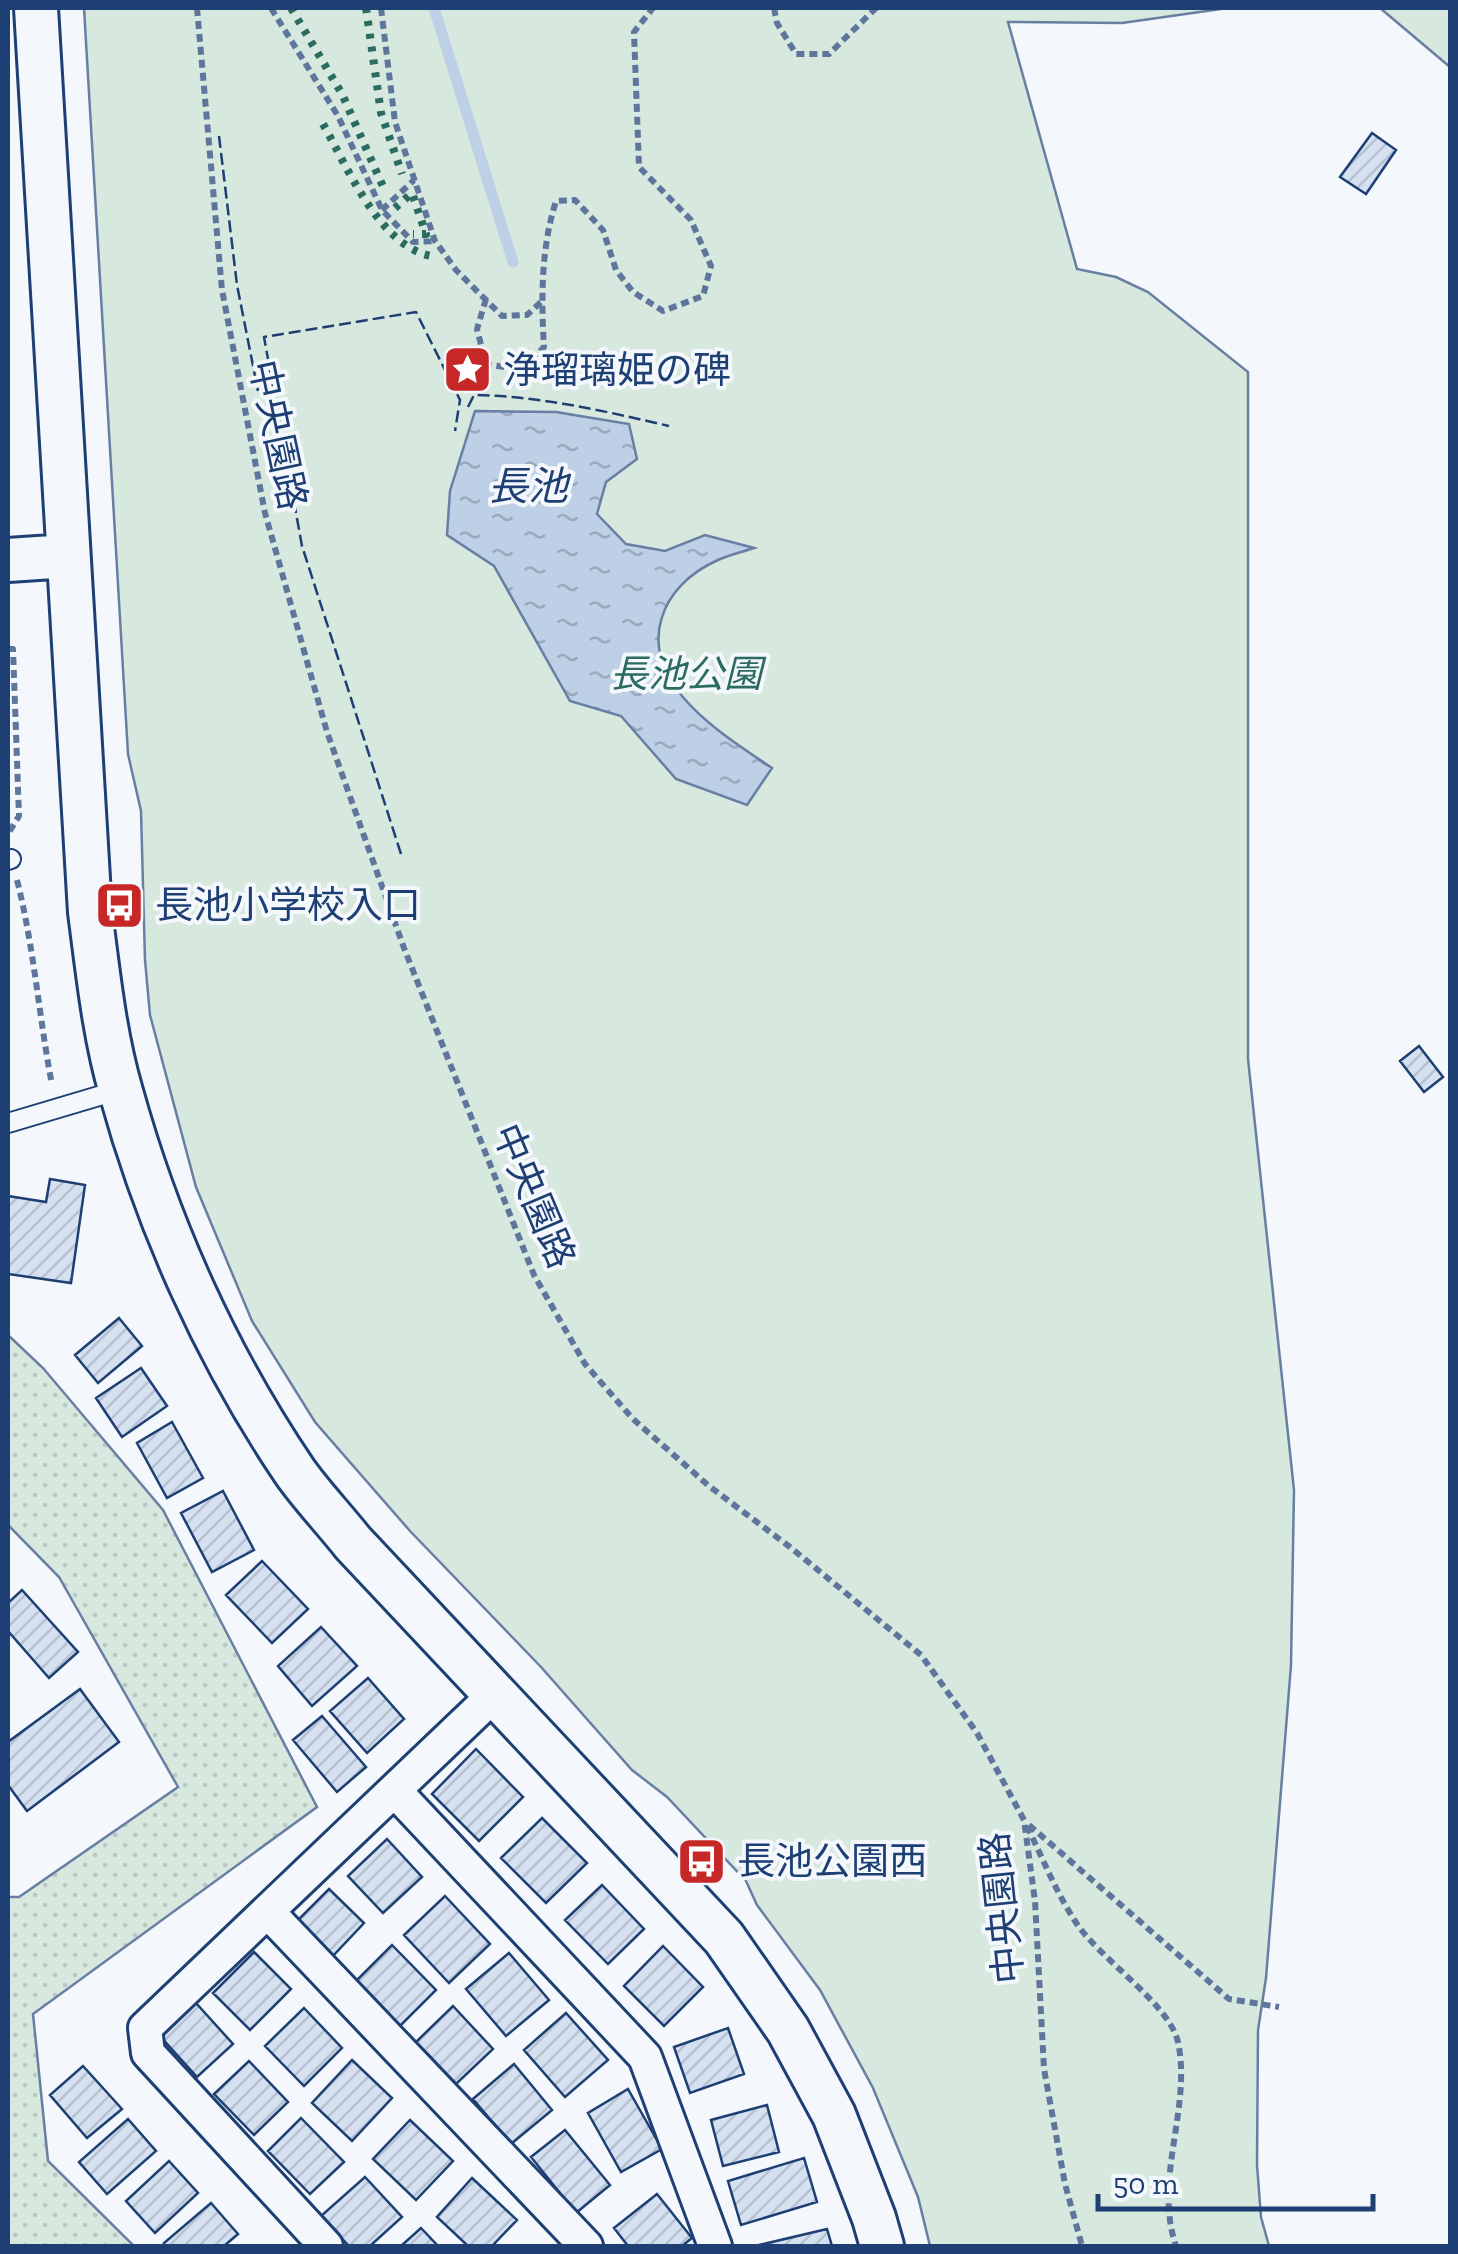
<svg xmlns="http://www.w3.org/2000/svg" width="1458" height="2254" viewBox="0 0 1458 2254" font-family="'Zilla Slab','Noto Sans JP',serif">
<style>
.grass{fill:url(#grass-dots);stroke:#687fa3;stroke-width:2.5}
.park{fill:#d7e8df;stroke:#687fa3;stroke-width:2.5}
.water{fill:url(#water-ripples);stroke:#687fa3;stroke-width:2.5}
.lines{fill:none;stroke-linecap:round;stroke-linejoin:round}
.stream{stroke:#bed0e5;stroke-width:11}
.building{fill:url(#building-hatch);stroke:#1d3f73;stroke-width:2.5}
.service-casing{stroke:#1d3f73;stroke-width:22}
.minor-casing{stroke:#1d3f73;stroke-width:38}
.tertiary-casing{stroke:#1d3f73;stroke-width:48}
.path{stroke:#5e769c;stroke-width:6;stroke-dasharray:8 5;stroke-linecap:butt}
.service{stroke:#f4f7fb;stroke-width:18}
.minor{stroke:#f4f7fb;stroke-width:32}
.tertiary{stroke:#f4f7fb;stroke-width:42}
.hedge{stroke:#2c6c60;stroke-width:8;stroke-dasharray:5 8;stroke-linecap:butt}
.fence{stroke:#1d3f73;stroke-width:2.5;stroke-dasharray:12 5;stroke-linecap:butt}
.labels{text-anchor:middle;stroke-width:8;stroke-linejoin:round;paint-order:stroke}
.poi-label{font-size:38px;fill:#1d3f73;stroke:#f4f7fb;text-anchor:start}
.street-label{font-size:38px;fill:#1d3f73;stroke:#f4f7fb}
.park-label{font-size:38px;font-style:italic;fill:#2c6c60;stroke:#f4f7fb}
.water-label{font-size:40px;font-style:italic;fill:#1d3f73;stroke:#f4f7fb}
</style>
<defs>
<pattern id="grass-dots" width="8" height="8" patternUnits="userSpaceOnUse" patternTransform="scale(2.5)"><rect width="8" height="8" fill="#d7e8df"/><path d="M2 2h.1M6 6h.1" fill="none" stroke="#b8c8c3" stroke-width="1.8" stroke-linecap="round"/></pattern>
<pattern id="water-ripples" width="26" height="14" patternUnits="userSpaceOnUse" patternTransform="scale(2.5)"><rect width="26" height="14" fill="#bed0e5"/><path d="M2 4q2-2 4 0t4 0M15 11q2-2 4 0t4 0" fill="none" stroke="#9aaabe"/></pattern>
<pattern id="building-hatch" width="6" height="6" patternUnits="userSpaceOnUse" patternTransform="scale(2.5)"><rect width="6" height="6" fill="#d5e0f0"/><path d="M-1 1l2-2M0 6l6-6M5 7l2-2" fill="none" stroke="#b6c1d1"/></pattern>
</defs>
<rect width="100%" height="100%" fill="#f4f7fb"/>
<path class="grass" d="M8,1335L43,1368L163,1510L317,1807L33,2014L48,2161L134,2246H8V1897H19L178,1787L59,1577L8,1525Z"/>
<path class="park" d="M84,8H1228L1122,23L1008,22L1077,269L1116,277L1148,292L1248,372V1059L1294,1490L1291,1665L1266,1978L1258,2030L1257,2165L1261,2217L1269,2246H930L918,2197L873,2088L820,1990L757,1905L746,1881L667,1797L632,1770L541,1667L410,1531L315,1422L252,1321L196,1187L150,1015L145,960L141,811L128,754Z
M1380,8H1450V67Z"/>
<path class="water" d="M475,411L556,412L629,424L637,459L606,482L597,514L626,544L665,551L705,535L754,548C742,552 729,555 718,560C659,586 638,646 682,696C706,725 741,747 772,768L747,805L676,779L621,716L570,701L494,566L447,535L450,491Z"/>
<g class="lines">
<path class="stream" d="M434,8L513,262"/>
</g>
<path class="building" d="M1372,133L1396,150L1366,194L1340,177Z
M1419,1046L1443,1077L1424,1092L1400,1061Z
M50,1179L85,1185L71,1283L8,1274V1196L46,1202Z
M119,1318L142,1346L98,1383L75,1355Z
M141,1368L167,1406L122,1437L96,1398Z
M172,1422L203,1478L167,1498L137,1443Z
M223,1491L254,1550L212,1572L181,1513Z
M262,1561L308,1609L272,1643L226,1595Z
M22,1590L78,1652L49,1678L8,1631V1603Z
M321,1627L357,1666L312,1706L278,1666Z
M368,1678L404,1719L367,1753L330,1711Z
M80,1689L119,1742L27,1811L8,1785V1742Z
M322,1716L366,1767L337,1792L293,1740Z
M476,1749L523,1797L479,1841L432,1794Z
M542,1818L587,1863L546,1903L501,1858Z
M387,1839L422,1877L383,1913L348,1876Z
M602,1885L644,1929L608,1964L565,1920Z
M329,1889L364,1923L330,1959L294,1924Z
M445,1896L490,1944L449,1983L404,1935Z
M392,1945L436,1990L399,2027L355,1982Z
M663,1946L703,1987L664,2026L624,1986Z
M254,1952L291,1989L250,2030L213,1993Z
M509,1953L549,2000L506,2036L466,1989Z
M196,2003L233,2044L197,2077L160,2036Z
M453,2006L493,2049L456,2084L416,2042Z
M304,2008L342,2048L304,2086L265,2046Z
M566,2013L608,2060L565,2097L524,2050Z
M728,2028L744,2074L690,2093L674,2047Z
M352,2060L392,2098L352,2141L312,2103Z
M249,2061L288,2102L254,2135L214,2094Z
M514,2064L552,2110L511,2144L473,2099Z
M83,2066L122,2109L87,2138L50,2095Z
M628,2089L662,2149L621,2172L588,2113Z
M767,2105L779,2152L723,2166L711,2120Z
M301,2118L344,2162L310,2194L268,2151Z
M128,2119L156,2151L107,2194L79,2162Z
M410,2120L453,2161L416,2200L373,2159Z
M565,2130L610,2185L576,2213L531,2157Z
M804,2158L817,2202L741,2225L728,2181Z
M169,2161L198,2193L155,2233L126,2201Z
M365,2177L402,2217L370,2246H349L321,2216Z
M472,2178L517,2220L492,2246H468L437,2217Z
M657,2194L692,2238L682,2246H628L614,2228Z
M211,2203L238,2234L224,2246H167L164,2243Z
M421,2228L438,2246H401Z
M827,2229L832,2246H755Z"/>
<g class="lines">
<defs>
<path id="service" d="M8,860L11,859
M8,1123L119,1090"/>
<path id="minor" d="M395,1791L645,2057L715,2246
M268,1912L586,2246
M326,2246L148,2053L145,2028L495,1694"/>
<path id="tertiary" d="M36,8L90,912C98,972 104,1034 121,1092C158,1226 217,1357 295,1472C312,1496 334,1519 353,1543L724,1938L788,2030L834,2115L874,2218L882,2246
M8,560L68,556"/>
</defs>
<use href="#service" class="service-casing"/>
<use href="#minor" class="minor-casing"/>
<use href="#tertiary" class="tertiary-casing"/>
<path class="path" d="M197,8L222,290L265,513L327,732L404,948L534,1275L585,1364L633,1419L709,1486L790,1547L921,1655L977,1733L1024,1820L1035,1901L1044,2069L1065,2184L1082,2246
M271,8L338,116L382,210L413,242L435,241
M381,8L395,122L435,241L456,270L502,316L527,315L542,301
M774,8L777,23L796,54H829L876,8
M382,210L414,180
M486,299L477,329L486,364L522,370L544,347C541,298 541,248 556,201L575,200L603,230L616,270L633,292L663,311L703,296L711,266L691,220L639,167L634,32L653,8
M8,649H13L19,816L8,834
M17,880C34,947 39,1017 52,1085
M1029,1825L1229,1999L1279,2007
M1027,1826C1042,1857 1056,1892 1075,1921C1098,1958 1169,2003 1178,2042C1192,2108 1153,2179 1176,2246"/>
<use href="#service" class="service"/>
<use href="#minor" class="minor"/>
<use href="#tertiary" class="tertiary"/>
<path class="hedge" d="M291,8L342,94L385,191
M366,8L381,113L402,174
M323,124C347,166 379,246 431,256
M395,208L412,193L426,234H413"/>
<path class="fence" d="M219,136L237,285L258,391
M468,407L474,395C541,396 604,411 669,426
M401,854L302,546L264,337L416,312L460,400L455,431"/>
</g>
<defs>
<symbol id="sight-square" viewBox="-11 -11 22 22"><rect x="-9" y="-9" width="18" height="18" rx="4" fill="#c62828" stroke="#f4f7fb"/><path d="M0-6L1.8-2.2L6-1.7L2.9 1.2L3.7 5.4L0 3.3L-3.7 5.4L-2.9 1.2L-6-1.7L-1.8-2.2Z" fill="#fff"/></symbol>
<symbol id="bus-square" viewBox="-11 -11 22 22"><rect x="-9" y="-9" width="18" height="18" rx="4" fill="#c62828" stroke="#f4f7fb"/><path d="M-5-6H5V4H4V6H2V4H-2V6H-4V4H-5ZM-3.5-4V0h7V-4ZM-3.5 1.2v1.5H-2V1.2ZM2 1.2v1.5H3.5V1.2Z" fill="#fff"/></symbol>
</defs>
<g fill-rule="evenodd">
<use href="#sight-square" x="440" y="342" width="55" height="55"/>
<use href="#bus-square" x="92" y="878" width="55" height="55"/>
<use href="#bus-square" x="674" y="1834" width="55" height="55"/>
</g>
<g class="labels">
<g class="poi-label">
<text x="503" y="383">浄瑠璃姫の碑</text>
<text x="155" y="918">長池小学校入口</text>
<text x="737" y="1874">長池公園西</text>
</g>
<g class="street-label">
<text transform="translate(278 435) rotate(78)" y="13">中央園路</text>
<text transform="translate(534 1196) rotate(67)" y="13">中央園路</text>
<text transform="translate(1002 1908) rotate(-96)" y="13">中央園路</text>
</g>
<g class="park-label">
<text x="686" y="687">長池公園</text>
</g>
<g class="water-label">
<text x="528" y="500">長池</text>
</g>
</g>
<rect width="1458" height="2254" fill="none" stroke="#1d3f73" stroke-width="20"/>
<path d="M1098 2194v15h275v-15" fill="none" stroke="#1d3f73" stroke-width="5"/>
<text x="1113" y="2194" font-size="30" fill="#1d3f73" stroke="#f4f7fb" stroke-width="8" paint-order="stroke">50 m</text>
</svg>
